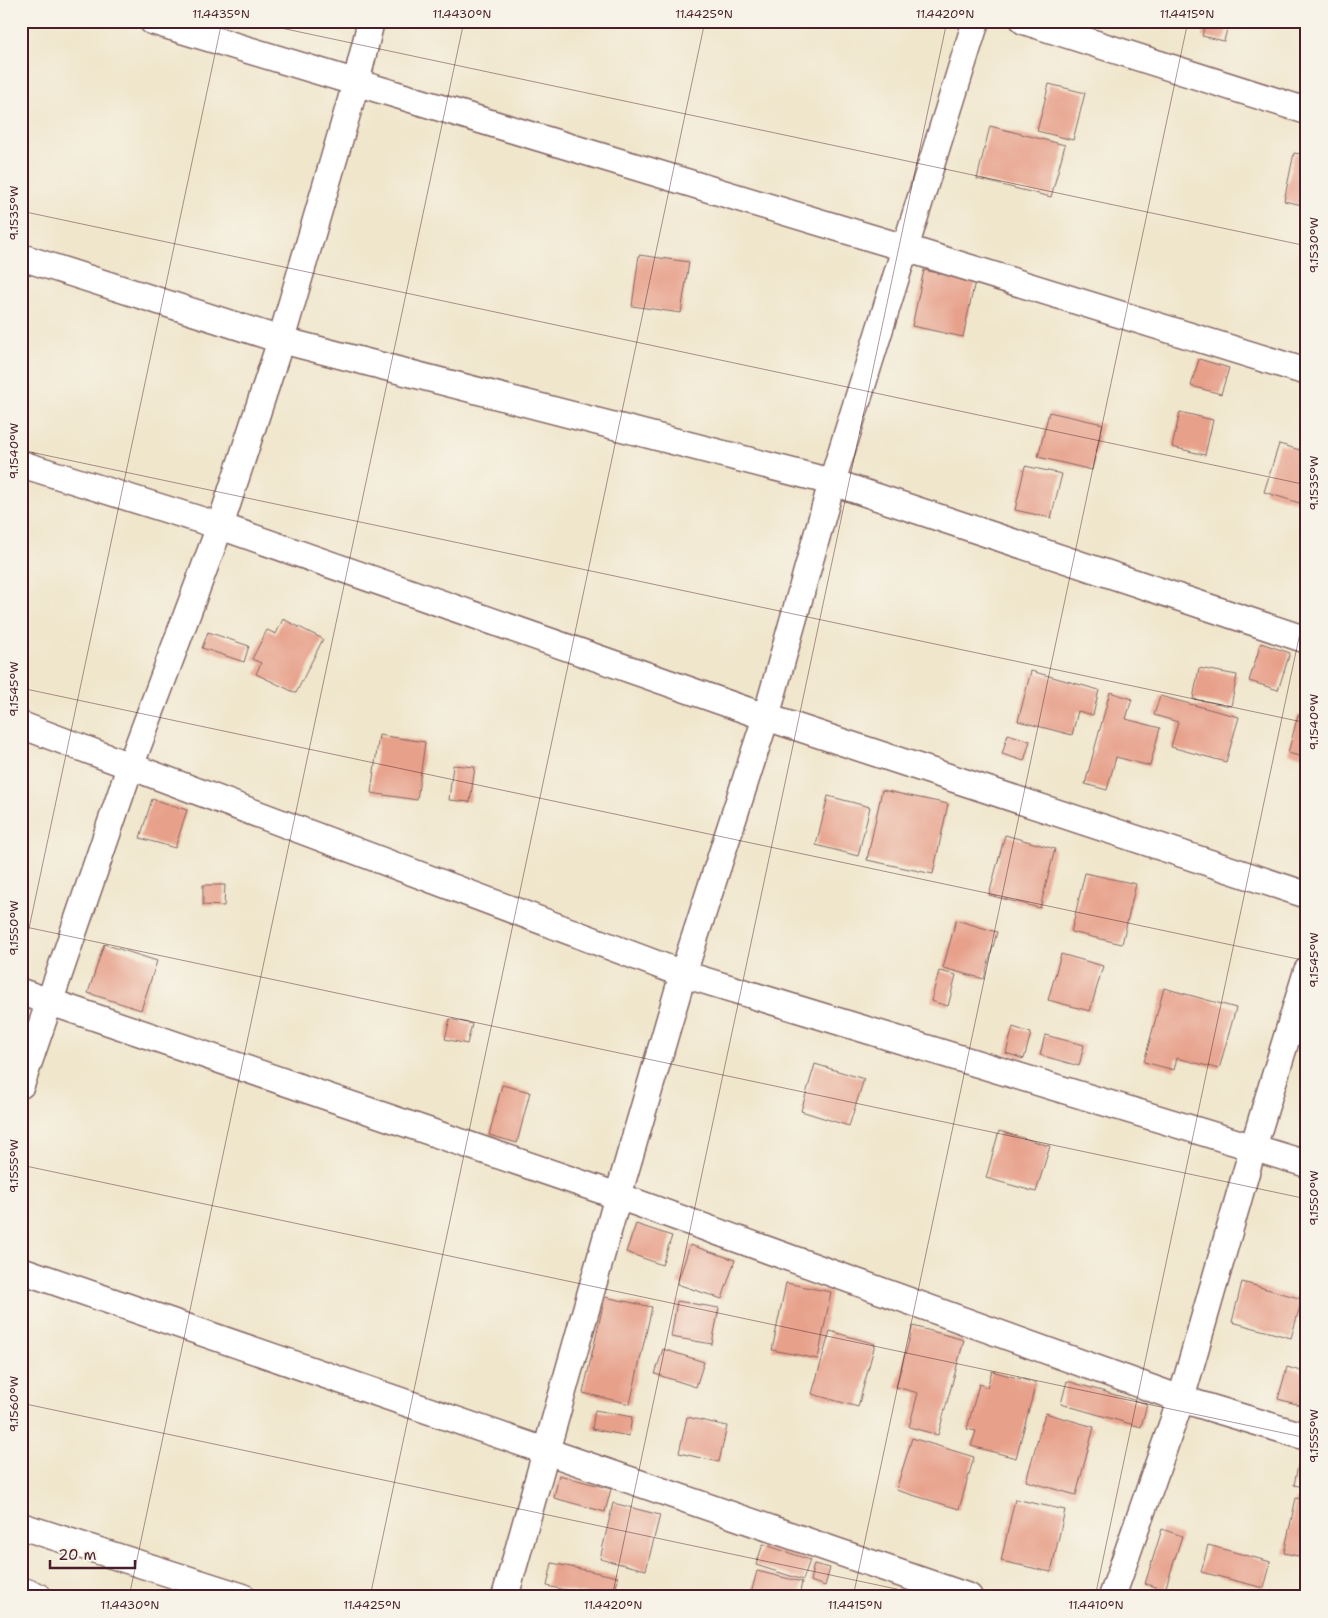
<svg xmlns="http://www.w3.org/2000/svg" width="1328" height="1618" viewBox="0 0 1328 1618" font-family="'Shantell Sans',sans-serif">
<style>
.building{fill:#e7a08a}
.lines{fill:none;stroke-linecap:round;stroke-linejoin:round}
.minor-casing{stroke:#846563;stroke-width:29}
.trunk-casing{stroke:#846563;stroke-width:30}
.minor{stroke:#fff;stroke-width:26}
.trunk{stroke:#fff;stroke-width:28}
.ticks{fill:none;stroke:#4a1f2b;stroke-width:1;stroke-opacity:0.45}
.neatline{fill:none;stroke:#4a1f2b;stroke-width:2}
.ticks-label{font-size:12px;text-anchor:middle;fill:#4a1f2b}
</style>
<rect width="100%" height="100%" fill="#f7f3e8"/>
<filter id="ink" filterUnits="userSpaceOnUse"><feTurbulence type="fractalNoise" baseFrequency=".02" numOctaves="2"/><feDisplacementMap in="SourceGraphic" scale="10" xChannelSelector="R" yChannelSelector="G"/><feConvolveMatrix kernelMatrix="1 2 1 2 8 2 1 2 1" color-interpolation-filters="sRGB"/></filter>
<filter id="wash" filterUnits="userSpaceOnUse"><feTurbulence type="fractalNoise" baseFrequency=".0096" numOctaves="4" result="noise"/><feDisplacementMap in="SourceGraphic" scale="20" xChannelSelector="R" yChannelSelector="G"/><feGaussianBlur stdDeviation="1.12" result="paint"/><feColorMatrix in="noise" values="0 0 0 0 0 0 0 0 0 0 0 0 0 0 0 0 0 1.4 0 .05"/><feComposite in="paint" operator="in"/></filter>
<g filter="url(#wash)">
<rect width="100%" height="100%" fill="#f0e6cc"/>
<g id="blocks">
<path class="building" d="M1206,21H1229L1224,41L1202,36Z
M1049,84L1085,93L1073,140L1037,131Z
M990,126L1065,145L1051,197L977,179Z
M1294,153L1307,155V206L1284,201Z
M639,255L689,262L681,313L632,306Z
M924,270L975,281L963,337L912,326Z
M1199,359L1229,368L1221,394L1191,386Z
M1049,412L1103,424L1092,470L1038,457Z
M1180,412L1213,420L1205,455L1172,447Z
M1279,444L1307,452L1306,505L1264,492Z
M1025,466L1062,474L1051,518L1015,510Z
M283,619L323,639L296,693L256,674L261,663L252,659L267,630L276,634Z
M208,632L249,646L244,662L202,648Z
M1261,643L1290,653L1278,690L1249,681Z
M1199,668L1237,675L1231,706L1193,699Z
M1031,671L1099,690L1093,715L1078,711L1072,735L1018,721Z
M1110,692L1132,699L1126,719L1160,728L1150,766L1116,757L1107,790L1085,784Z
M1160,696L1239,717L1226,762L1171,747L1178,722L1154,715Z
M1298,715L1307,717V758L1288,753Z
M1008,734L1030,741L1024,761L1002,754Z
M379,735L425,742L417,800L371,793Z
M453,765L475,767L470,802L449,800Z
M882,790L948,804L933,874L867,860Z
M828,796L870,807L858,856L816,845Z
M152,799L187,810L175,848L140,838Z
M1005,835L1055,849L1040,908L989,895Z
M1085,873L1136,884L1122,944L1071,932Z
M203,885H225L224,906L203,905Z
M956,920L997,932L984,979L943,968Z
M104,944L157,961L141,1010L88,993Z
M1061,954L1103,966L1090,1011L1048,1000Z
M939,971L956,975L948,1006L931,1001Z
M1164,988L1236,1008L1219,1069L1177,1058L1174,1070L1144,1062Z
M450,1019L472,1024L467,1044L445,1039Z
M1013,1027L1031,1033L1024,1059L1006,1053Z
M1045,1035L1084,1045L1079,1066L1040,1055Z
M815,1064L864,1079L849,1126L801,1111Z
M502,1085L530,1092L517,1143L489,1135Z
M999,1131L1050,1146L1036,1192L986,1178Z
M636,1224L672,1236L662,1265L626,1252Z
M690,1245L735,1260L722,1299L677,1284Z
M1242,1282L1302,1299L1291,1338L1232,1322Z
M786,1283L831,1292L818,1359L772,1350Z
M605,1297L652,1307L630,1404L583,1393Z
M677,1301L719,1308L712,1344L671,1337Z
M913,1326L964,1340L938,1435L909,1427L918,1393L896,1387Z
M830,1331L875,1344L858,1407L812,1394Z
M663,1349L704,1362L696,1387L655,1374Z
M1287,1367L1307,1373V1407L1278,1399Z
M992,1371L1036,1383L1016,1458L971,1446L976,1431L967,1429L979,1384L987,1387Z
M1067,1381L1147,1404L1141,1427L1061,1404Z
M595,1410L632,1417L629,1436L592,1429Z
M1045,1413L1094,1427L1076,1495L1026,1481Z
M687,1417L727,1426L719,1462L679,1453Z
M912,1438L974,1457L959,1509L896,1490Z
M1300,1456L1307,1458V1488L1294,1485Z
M559,1475L611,1489L605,1512L554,1498Z
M1296,1498L1307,1500V1558L1284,1553Z
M1015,1499L1065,1510L1051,1572L1001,1561Z
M613,1503L660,1515L646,1570L600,1559Z
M1162,1529L1182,1536L1165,1590L1145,1584Z
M763,1544L810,1560L803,1580L756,1565Z
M1208,1545L1271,1562L1264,1588L1201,1572Z
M552,1563L618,1577L614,1597H597L547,1586Z
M814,1564L830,1568L825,1586L810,1581Z
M757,1571L802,1582L799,1597H750Z
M1168,1588L1206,1596L1205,1597H1166Z"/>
</g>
</g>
<g filter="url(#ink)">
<use href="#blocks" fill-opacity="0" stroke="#846563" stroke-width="1"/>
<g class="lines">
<defs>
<path id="minor" d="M152,21L905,248L1307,372
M1024,21L1307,111
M21,257L281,340L832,482L1307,640
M21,464L220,526L766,717L1307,895
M21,725L683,974L1307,1164
M21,992L618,1196L1181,1399L1307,1437
M21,1085L130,767L220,526L281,340L356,83L371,21
M21,1270L969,1597
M21,1526L243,1597
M505,1597L618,1196L683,974L766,717L832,482L976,21
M1112,1597L1181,1399L1253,1148L1307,971"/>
<path id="trunk" d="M21,1591L38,1597"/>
</defs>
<use href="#minor" class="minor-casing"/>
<use href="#trunk" class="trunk-casing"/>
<use href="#minor" class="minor"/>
<use href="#trunk" class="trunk"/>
</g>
</g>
<path class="ticks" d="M248,21L1307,246M21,211L1307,485M21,450L1307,723M21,688L1307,961M21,926L1307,1199M21,966L222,21M21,1165L1307,1438M21,1403L934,1597M129,1597L464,21M370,1597L705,21M612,1597L947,21M853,1597L1188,21M1095,1597L1307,600"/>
<rect width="1328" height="1618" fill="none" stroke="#f7f3e8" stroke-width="55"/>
<path d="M50 1560v8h85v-8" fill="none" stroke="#4a1f2b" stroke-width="2.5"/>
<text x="58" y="1560" font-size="15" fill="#4a1f2b" stroke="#f7f3e8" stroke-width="4" paint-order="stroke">20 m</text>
<rect x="28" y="28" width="1272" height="1562" class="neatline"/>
<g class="ticks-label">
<text x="221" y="18">11.4435°N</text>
<text x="462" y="18">11.4430°N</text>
<text x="704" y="18">11.4425°N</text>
<text x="945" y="18">11.4420°N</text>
<text x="1187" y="18">11.4415°N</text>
<text transform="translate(14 213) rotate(-90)" y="4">9.1535°W</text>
<text transform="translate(1314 245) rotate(-90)" y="4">9.1530°W</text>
<text transform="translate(14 451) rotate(-90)" y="4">9.1540°W</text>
<text transform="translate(1314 483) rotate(-90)" y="4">9.1535°W</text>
<text transform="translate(14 689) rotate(-90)" y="4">9.1545°W</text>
<text transform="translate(1314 722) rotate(-90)" y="4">9.1540°W</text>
<text transform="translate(14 928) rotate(-90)" y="4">9.1550°W</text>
<text transform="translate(1314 960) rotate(-90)" y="4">9.1545°W</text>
<text transform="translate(14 1166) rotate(-90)" y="4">9.1555°W</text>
<text transform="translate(1314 1198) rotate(-90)" y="4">9.1550°W</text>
<text transform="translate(14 1404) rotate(-90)" y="4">9.1560°W</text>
<text transform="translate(1314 1436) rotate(-90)" y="4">9.1555°W</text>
<text x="130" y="1609">11.4430°N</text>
<text x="372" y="1609">11.4425°N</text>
<text x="613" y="1609">11.4420°N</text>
<text x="855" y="1609">11.4415°N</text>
<text x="1096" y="1609">11.4410°N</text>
</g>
</svg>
